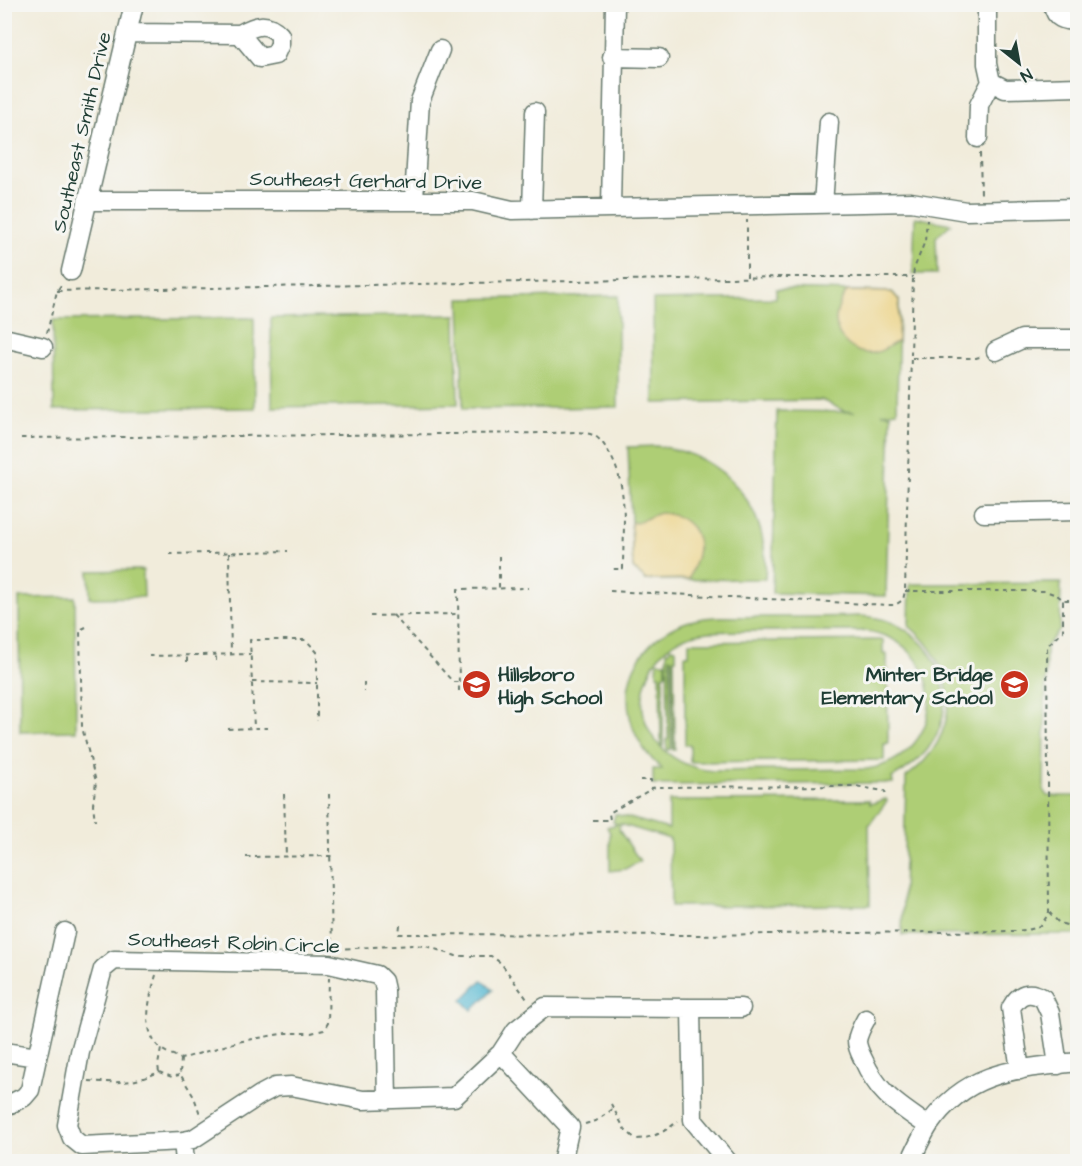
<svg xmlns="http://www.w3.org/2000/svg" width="1082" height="1166" viewBox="0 0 1082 1166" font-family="'Architects Daughter',sans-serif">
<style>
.green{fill:#aece75;stroke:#668654;stroke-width:1.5;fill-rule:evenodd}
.sand{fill:#eeda9e;stroke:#868c69;stroke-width:1.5}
.water{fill:#53b7d1;stroke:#397a82;stroke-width:1.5}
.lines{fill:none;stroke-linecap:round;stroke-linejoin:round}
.minor-casing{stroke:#687a6e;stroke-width:21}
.path{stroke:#687a6e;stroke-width:2;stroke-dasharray:4.5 4.5;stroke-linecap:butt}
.minor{stroke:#fff;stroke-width:18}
.labels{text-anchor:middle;stroke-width:6;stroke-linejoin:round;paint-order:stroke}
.street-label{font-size:20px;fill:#1f3d34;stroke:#f6f6f2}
.poi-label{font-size:20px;font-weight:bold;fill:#1f3d34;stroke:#f6f6f2;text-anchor:start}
</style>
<rect width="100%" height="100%" fill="#f6f6f2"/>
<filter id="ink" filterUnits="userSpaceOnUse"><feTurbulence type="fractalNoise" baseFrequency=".0167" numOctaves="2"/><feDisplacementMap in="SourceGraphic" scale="12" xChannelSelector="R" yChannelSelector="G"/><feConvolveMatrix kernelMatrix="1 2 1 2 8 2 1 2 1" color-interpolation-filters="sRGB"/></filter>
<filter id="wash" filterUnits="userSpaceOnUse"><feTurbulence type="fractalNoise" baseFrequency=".008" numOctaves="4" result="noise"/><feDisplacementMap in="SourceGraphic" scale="24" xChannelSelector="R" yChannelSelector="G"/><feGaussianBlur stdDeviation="1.35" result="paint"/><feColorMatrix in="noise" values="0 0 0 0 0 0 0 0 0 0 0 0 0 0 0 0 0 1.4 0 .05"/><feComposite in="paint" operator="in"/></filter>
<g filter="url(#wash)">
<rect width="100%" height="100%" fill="#f1ecdb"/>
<path class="green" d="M915,217L951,224L936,237L937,274H913Z
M776,289L892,292L899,300L897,411L882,413L891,414L886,596L772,593L777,411L855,412L844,411L822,400L654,403L653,300L776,298Z
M618,296V407L463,409L460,299Z
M456,315L458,404L272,407L271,318Z
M254,318L255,408L54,410L53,320Z
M656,446C727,455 770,508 765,579L646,580L633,568L628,447Z
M143,570L144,597L90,598L89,571Z
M1061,583L1060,630L1046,646L1044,790L1048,796H1077V934L902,935L906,777C962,737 961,669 909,626L910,584Z
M75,597L76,731L20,732L19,598Z
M861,616C929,618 969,694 928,749C918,762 906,770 892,778L893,783L653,785V769H662C639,749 627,724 628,693C629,677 636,661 647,648C680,611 720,617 766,617C797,617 829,617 861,616ZM865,631C950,642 951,756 867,769L713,771C664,767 627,722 649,674C655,658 667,645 683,638C705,629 731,632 755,631C792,631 829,631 865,631Z
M883,640V654H887L888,744H884V760L690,762V745H685V655H689V642Z
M670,648L676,649V659H674L675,750H673L672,659L670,658L671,749L667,750L666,740L668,739L667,651H670Z
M657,662H666V674L663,675V746H661L660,674H657Z
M886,799L887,801L869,825L870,905L671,906L670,839L620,824L619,830L640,861L625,869L610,871V833L607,827L618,824L613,822L615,814L669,829V801L869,800L870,804Z"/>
<path class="sand" d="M847,291L892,292L899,300L898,341C890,345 883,352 873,353C855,355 837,340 836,322C835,311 841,300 847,291Z
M659,513C679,513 698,525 698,547C698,558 692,569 689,579L646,580L633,568L631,522L636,523Z"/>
<path class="water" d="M482,980L493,990L472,1010L462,1000Z"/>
</g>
<g filter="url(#ink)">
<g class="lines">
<defs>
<path id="minor" d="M987,4V64L991,82
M1053,4C1055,19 1064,21 1078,21
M127,33L240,34C255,25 267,21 280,35V44L275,55L260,58L240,34
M612,57L659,58
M991,82L1005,89L1078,87
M978,138L979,105L991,82
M414,199L420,101L440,50
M87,201H473L512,210L911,202L966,211L1078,208
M823,204L829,122
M611,207L615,4
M532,210L535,112
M71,271L134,4
M4,338L43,347
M996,351L1022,339H1078
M984,513L1078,511
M691,1008H741
M866,1019C862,1026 858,1033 857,1041C857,1047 860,1053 863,1059C879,1095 897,1104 928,1126
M4,1052L37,1057
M501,1053L570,1127L562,1162
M1020,1070L1011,1008C1019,993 1029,990 1043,998L1050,1013L1058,1065
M387,1100L385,990L383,981L377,975L329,964L114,960L103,969L80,1052L67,1125L72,1138L82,1146L183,1141L193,1139L260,1095L275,1087L291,1086L363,1100L454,1097L501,1053L516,1030L545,1007L691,1008L693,1120L728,1162
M4,1107L24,1097L30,1090L65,932
M183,1141L185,1162
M910,1162C916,1149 922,1136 929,1125C967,1070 1017,1069 1078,1062"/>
</defs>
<use href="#minor" class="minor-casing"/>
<path class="path" d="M980,153L981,195
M747,277V220
M57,291L781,277H913
M47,333L57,291L63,282
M912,358H976L983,356
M21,438L551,433C564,433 581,430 593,435C598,437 603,443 606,448C630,483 623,528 623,569H610
M229,553L231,654
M169,554L288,551
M499,556V588
M610,591L888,605H895L903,600L905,591L913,277L914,269L925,241L927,220
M905,591H1045L1057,595L1063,600H1078
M393,615L453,682H459
M370,616L458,614
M86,627L80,630L82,727L96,782L93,804L95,821
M149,656L251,654
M216,661V655
M187,662V655
M252,682L317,683
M364,682V692
M459,691L458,589L528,588
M268,728H254L250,640H306L317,652V721
M228,729L254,728
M640,780H651L652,789
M284,794L286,856
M329,794L332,950
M593,820H610L609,813L655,787L855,786L884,791L886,793
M246,857L332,856
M1049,912L1059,923L1078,928
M400,925L399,934L693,935L1015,931C1035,929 1040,930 1049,912L1047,646L1063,631V600
M337,949L412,945L426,946L456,956H491L501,963L529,1002
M156,975C150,996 140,1030 160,1048C165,1053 175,1055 181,1059L237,1042L286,1033H311L324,1030L328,1023L329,978
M181,1059L180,1074L194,1097L201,1117
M159,1072L172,1077L179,1075
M89,1081C116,1083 133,1084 159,1072L158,1065L161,1049
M611,1104L625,1130L636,1139C653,1138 665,1132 678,1121
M585,1124L596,1121L613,1109"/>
<use href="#minor" class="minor"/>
</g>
</g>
<defs>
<symbol id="school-disc" viewBox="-11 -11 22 22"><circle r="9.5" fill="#c8321e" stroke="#f6f6f2"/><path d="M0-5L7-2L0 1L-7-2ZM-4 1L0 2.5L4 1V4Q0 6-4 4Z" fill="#fff"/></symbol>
</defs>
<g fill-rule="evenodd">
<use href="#school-disc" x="460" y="668" width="33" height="33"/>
<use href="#school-disc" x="998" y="668" width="33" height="33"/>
</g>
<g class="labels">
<g class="street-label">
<text transform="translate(81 132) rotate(-77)" y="7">Southeast Smith Drive</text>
<text transform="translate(366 180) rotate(1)" y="7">Southeast Gerhard Drive</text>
<text transform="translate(234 942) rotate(2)" y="7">Southeast Robin Circle</text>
</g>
<g class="poi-label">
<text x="498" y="681">Hillsboro<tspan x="498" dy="23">High School</tspan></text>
<text x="993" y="681" text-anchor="end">Minter Bridge<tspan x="993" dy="23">Elementary School</tspan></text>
</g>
</g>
<rect width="1082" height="1166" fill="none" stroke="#f6f6f2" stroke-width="24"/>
<g transform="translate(1019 63) rotate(149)" stroke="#f6f6f2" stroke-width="4.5" paint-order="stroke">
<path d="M0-4.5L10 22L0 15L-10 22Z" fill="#1f3d34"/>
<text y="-9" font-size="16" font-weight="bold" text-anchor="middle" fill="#1f3d34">N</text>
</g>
</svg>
